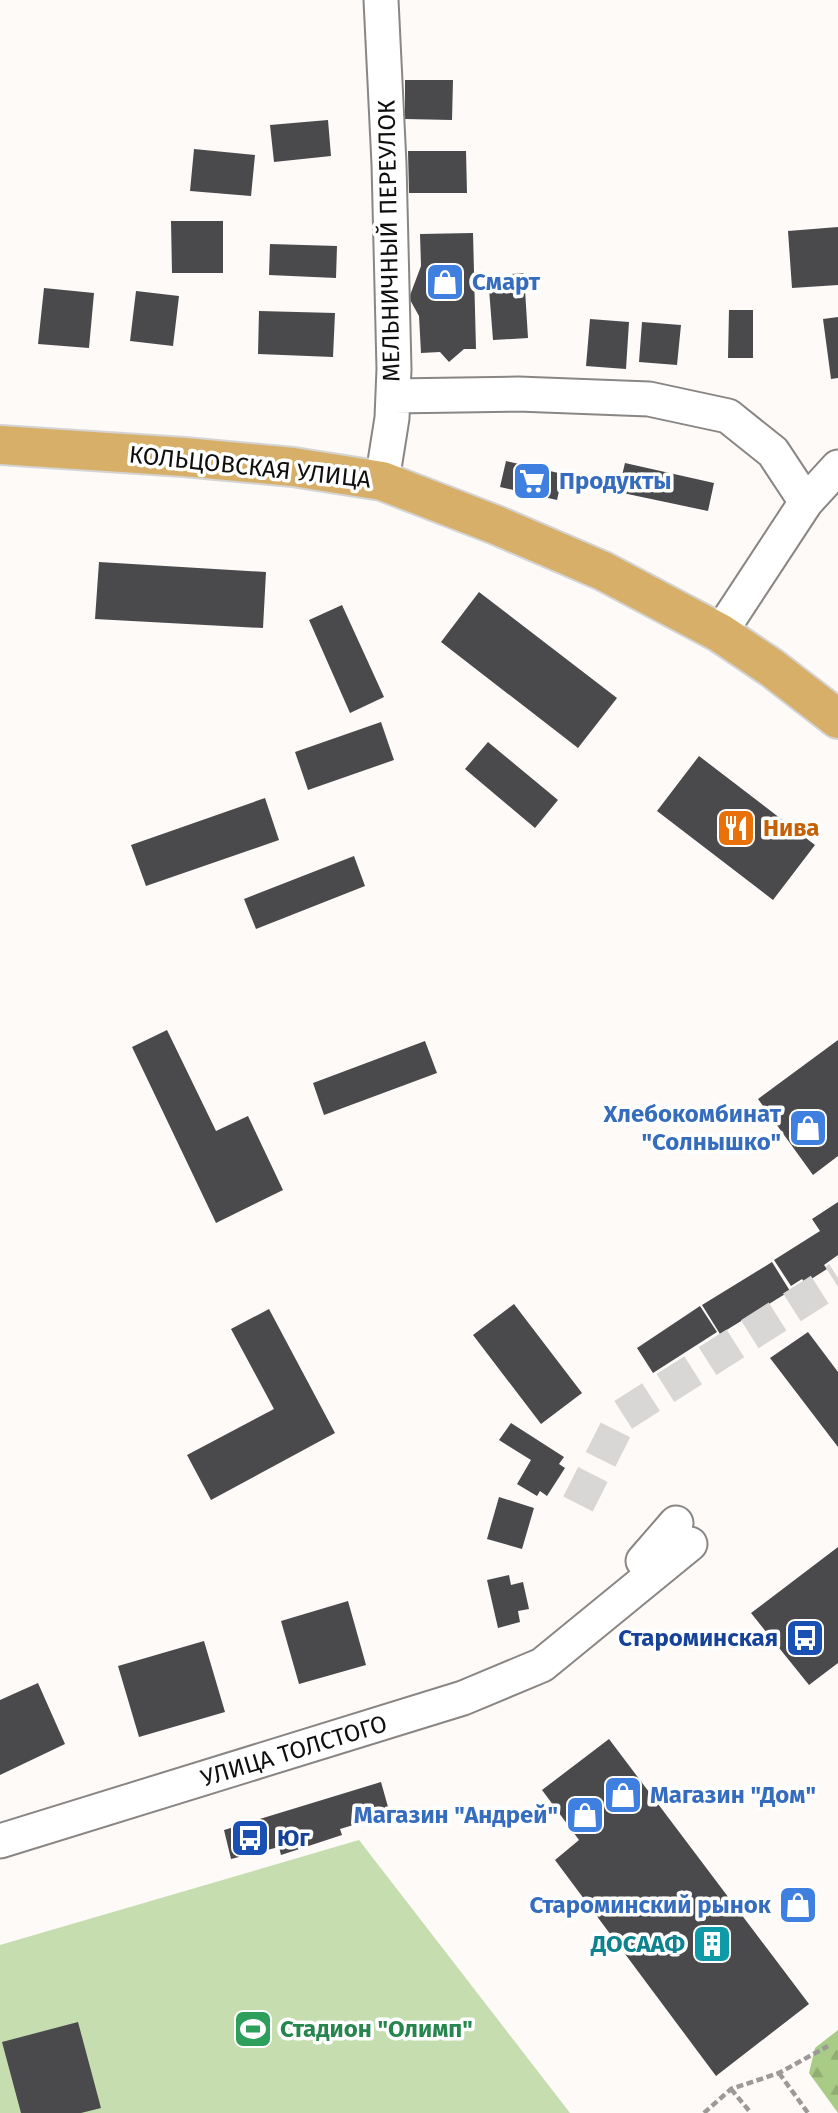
<svg xmlns="http://www.w3.org/2000/svg" width="838" height="2113" viewBox="0 0 838 2113" font-family="'Fira Sans',sans-serif">
<style>
.grass{fill:#c5ddaf}
.forest{fill:url(#forest-firs)}
.building{fill:#4a494c}
.lines{fill:none;stroke-linecap:round;stroke-linejoin:round}
.minor-tunnel{stroke:#d9d7d5;stroke-width:33;stroke-dasharray:33 17;stroke-linecap:butt}
.minor-casing{stroke:#898684;stroke-width:37}
.major-casing{stroke:#d4d4d4;stroke-width:42}
.path{stroke:#9c9a98;stroke-width:4.5;stroke-dasharray:7 3.5;stroke-linecap:butt}
.minor{stroke:#fff;stroke-width:33}
.major{stroke:#d7af68;stroke-width:38}
.labels{text-anchor:middle;stroke-width:7;stroke-linejoin:round;paint-order:stroke}
.street-label{font-size:24px;fill:#100f0e;stroke:#fff}
.shop-label{font-size:24px;font-weight:bold;fill:#366cbe;stroke:#fff;text-anchor:start}
.food-label{font-size:24px;font-weight:bold;fill:#c56008;stroke:#fff;text-anchor:start}
.transit-label{font-size:24px;font-weight:bold;fill:#164399;stroke:#fff;text-anchor:end}
.culture-label{font-size:24px;font-weight:bold;fill:#0d838f;stroke:#fff;text-anchor:end}
.leisure-label{font-size:24px;font-weight:bold;fill:#27864d;stroke:#fff;text-anchor:start}
</style>
<defs>
<pattern id="forest-firs" width="22" height="20" patternUnits="userSpaceOnUse" patternTransform="scale(1.75)"><rect width="22" height="20" fill="#a8cb85"/><path d="M5 1l3.5 6h-7zM16 11l3.5 6h-7z" fill="#90ad72"/></pattern>
</defs>
<rect width="100%" height="100%" fill="#fdfaf8"/>
<path class="grass" d="M359,1840L570,2113H0V1945Z"/>
<path class="forest" d="M838,2030V2113L809,2073L815,2048Z"/>
<path class="building" d="M405,80H453L452,120L405,119Z
M328,120L331,156L274,162L270,125Z
M194,149L255,155L251,196L190,191Z
M408,151H466L467,193H409Z
M171,221H223V273H172Z
M838,227V285L792,288L788,231Z
M473,233L476,349H464L449,362L440,352L421,353L419,316L409,298L421,266L420,234Z
M270,244L337,246L336,278L269,275Z
M524,273L528,338L493,340L488,276Z
M44,288L94,293L89,348L38,344Z
M136,291L179,296L173,346L130,341Z
M729,310H753V358H728Z
M259,311L335,313L333,357L258,354Z
M838,317V378L831,379L823,319Z
M590,319L629,322L626,369L586,366Z
M642,322L681,325L677,365L639,362Z
M506,461L563,474L557,500L500,487Z
M625,463L714,483L708,511L618,492Z
M99,562L266,572L263,628L95,619Z
M479,592L617,698L578,748L441,642Z
M342,605L384,697L350,713L309,620Z
M381,722L394,760L308,790L295,752Z
M488,742L558,800L535,828L465,769Z
M699,756L815,845L773,900L657,811Z
M265,798L279,840L146,886L131,845Z
M354,856L365,886L256,929L244,899Z
M167,1030L216,1131L248,1116L283,1190L216,1223L132,1047Z
M838,1040V1156L813,1175L758,1099Z
M425,1041L437,1073L324,1115L313,1083Z
M838,1202V1255L824,1265L827,1269L805,1283L802,1279L791,1286L774,1260L820,1231L812,1219Z
M772,1262L790,1291L720,1334L702,1305Z
M514,1304L582,1393L541,1424L473,1335Z
M700,1306L717,1332L653,1373L637,1348Z
M269,1309L335,1433L211,1500L187,1455L274,1409L231,1329Z
M808,1332L838,1372V1447L770,1358Z
M511,1423L564,1457L559,1464L565,1468L547,1496L540,1491L537,1496L517,1484L531,1460L499,1440Z
M499,1497L534,1508L522,1549L487,1539Z
M838,1547V1663L809,1685L751,1613Z
M509,1575L511,1585L523,1582L529,1609L518,1611L520,1622L498,1628L487,1580Z
M348,1601L366,1665L299,1684L281,1621Z
M204,1641L225,1712L139,1737L118,1666Z
M38,1683L65,1744L0,1775V1700Z
M609,1739L809,2004L716,2076L555,1860L579,1840L542,1790Z
M381,1782L390,1814L340,1829L342,1835L281,1855L279,1847L231,1859L224,1830Z
M78,2022L101,2108L81,2113H21L2,2042Z"/>
<g class="lines">
<path class="minor-tunnel" d="M578,1504L623,1415L838,1278"/>
<defs>
<path id="minor" d="M381,0L389,164L394,369L392,418L382,481
M393,396L518,394L649,399L728,416L773,452L806,502
M720,633L806,502L838,467
M643,1561L676,1523
M0,1841L463,1698L542,1665L690,1544"/>
<path id="major" d="M0,445L184,457L293,467L382,481L496,525L603,571L720,633L772,668L838,719"/>
</defs>
<use href="#minor" class="minor-casing"/>
<use href="#major" class="major-casing"/>
<path class="path" d="M779,2073L808,2113
M731,2089L751,2113
M704,2113L731,2089L779,2073L828,2046"/>
<use href="#minor" class="minor"/>
<use href="#major" class="major"/>
</g>
<defs>
<symbol id="shop-square" viewBox="-11 -11 22 22"><rect x="-9" y="-9" width="18" height="18" rx="4" fill="#3f7fe0" stroke="#fff"/><path d="M-5-2.5h2.3a2.7 3.5 0 0 1 5.4 0H5L5.5 6h-11ZM-1.5-2.5h3a1.5 2.3 0 0 0-3 0Z" fill="#fff"/></symbol>
<symbol id="supermarket-square" viewBox="-11 -11 22 22"><rect x="-9" y="-9" width="18" height="18" rx="4" fill="#3f7fe0" stroke="#fff"/><path d="M-6-5.5h2.5l.6 2H6L4.5 2H-2.5L-4.4-4H-6ZM-1.5 3.2a1.3 1.3 0 1 0 .1 0ZM3 3.2a1.3 1.3 0 1 0 .1 0Z" fill="#fff"/></symbol>
<symbol id="restaurant-square" viewBox="-11 -11 22 22"><rect x="-9" y="-9" width="18" height="18" rx="4" fill="#e8710a" stroke="#fff"/><path d="M-5-6h1v4h1v-4h1v4h1v-4h1v5L-1.5 .5V6h-2V.5L-5-1ZM5-6V6H3V1.5H1.5Q1.5-4 5-6Z" fill="#fff"/></symbol>
<symbol id="bus-square" viewBox="-11 -11 22 22"><rect x="-9" y="-9" width="18" height="18" rx="4" fill="#1a4fb4" stroke="#fff"/><path d="M-5-6H5V4H4V6H2V4H-2V6H-4V4H-5ZM-3.5-4V0h7V-4ZM-3.5 1.2v1.5H-2V1.2ZM2 1.2v1.5H3.5V1.2Z" fill="#fff"/></symbol>
<symbol id="building-square" viewBox="-11 -11 22 22"><rect x="-9" y="-9" width="18" height="18" rx="4" fill="#0f9aa8" stroke="#fff"/><path d="M-4-6H4V6H1V3H-1V6H-4ZM-2.5-4.3h1.7v1.8h-1.7ZM.8-4.3h1.7v1.8H.8ZM-2.5-1h1.7V.8h-1.7ZM.8-1h1.7V.8H.8Z" fill="#fff"/></symbol>
<symbol id="stadium-square" viewBox="-11 -11 22 22"><rect x="-9" y="-9" width="18" height="18" rx="4" fill="#2e9e5b" stroke="#fff"/><path d="M0-5a6.5 5 0 1 0 0 10a6.5 5 0 1 0 0-10ZM-3.5-1.8h7v3.6h-7Z" fill="#fff"/></symbol>
</defs>
<g fill-rule="evenodd">
<use href="#shop-square" x="423" y="260" width="44" height="44"/>
<use href="#supermarket-square" x="510" y="459" width="44" height="44"/>
<use href="#restaurant-square" x="714" y="806" width="44" height="44"/>
<use href="#shop-square" x="786" y="1106" width="44" height="44"/>
<use href="#bus-square" x="783" y="1616" width="44" height="44"/>
<use href="#shop-square" x="601" y="1773" width="44" height="44"/>
<use href="#shop-square" x="563" y="1793" width="44" height="44"/>
<use href="#bus-square" x="228" y="1816" width="44" height="44"/>
<use href="#shop-square" x="776" y="1883" width="44" height="44"/>
<use href="#building-square" x="690" y="1922" width="44" height="44"/>
<use href="#stadium-square" x="231" y="2007" width="44" height="44"/>
</g>
<g class="labels">
<g class="street-label">
<text transform="translate(389 241) rotate(-91)" y="8">МЕЛЬНИЧНЫЙ ПЕРЕУЛОК</text>
<text transform="translate(250 467) rotate(6)" y="8">КОЛЬЦОВСКАЯ УЛИЦА</text>
<text transform="translate(294 1751) rotate(-17)" y="8">УЛИЦА ТОЛСТОГО</text>
</g>
<g class="shop-label">
<text x="472" y="290">Смарт</text>
<text x="559" y="489">Продукты</text>
<text x="781" y="1122" text-anchor="end">Хлебокомбинат<tspan x="781" dy="28">"Солнышко"</tspan></text>
<text x="650" y="1803">Магазин "Дом"</text>
<text x="558" y="1823" text-anchor="end">Магазин "Андрей"</text>
<text x="771" y="1913" text-anchor="end">Староминский рынок</text>
</g>
<g class="food-label">
<text x="763" y="836">Нива</text>
</g>
<g class="transit-label">
<text x="778" y="1646">Староминская</text>
<text x="277" y="1846" text-anchor="start">Юг</text>
</g>
<g class="culture-label">
<text x="685" y="1952">ДОСААФ</text>
</g>
<g class="leisure-label">
<text x="280" y="2037">Стадион "Олимп"</text>
</g>
</g>
</svg>
